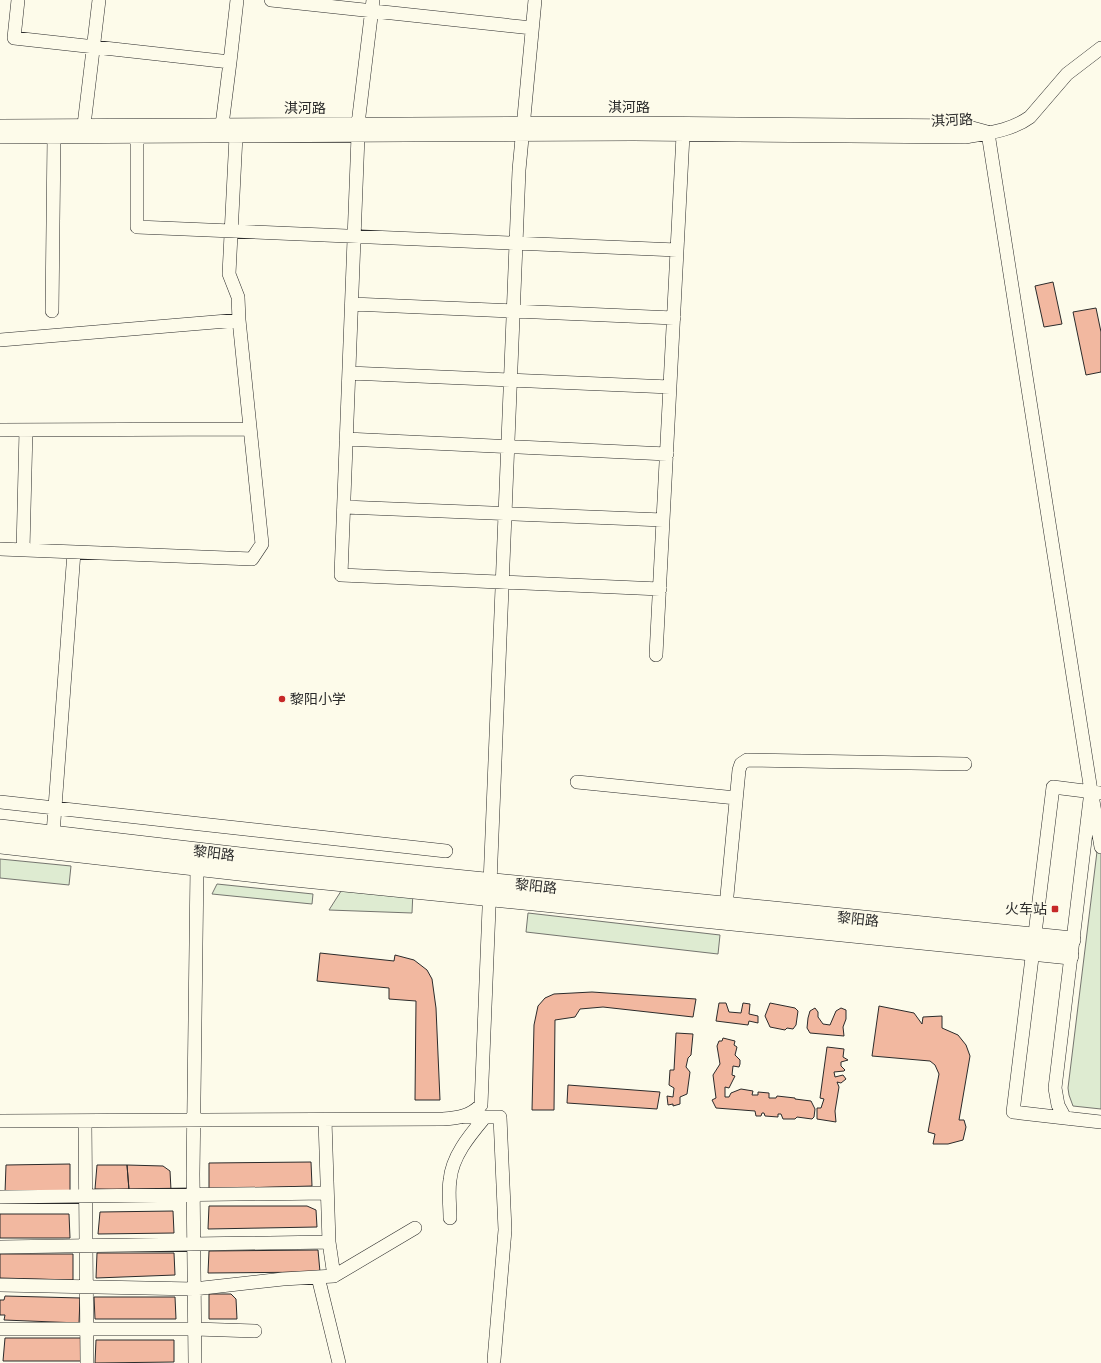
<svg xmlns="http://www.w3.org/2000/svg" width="1101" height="1363" viewBox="0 0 1101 1363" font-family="'Source Sans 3','Noto Sans SC',sans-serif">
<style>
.green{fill:#deebd1;stroke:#74746e}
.building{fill:#f2b8a0;stroke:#2b2b2b}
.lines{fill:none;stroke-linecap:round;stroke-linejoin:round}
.minor-casing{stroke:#2b2b2b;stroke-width:14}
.major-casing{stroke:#2b2b2b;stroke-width:18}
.minor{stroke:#fdfbea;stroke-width:13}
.major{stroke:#fdfbea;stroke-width:17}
.poi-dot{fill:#c62828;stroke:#fdfbea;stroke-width:1.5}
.labels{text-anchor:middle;stroke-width:3;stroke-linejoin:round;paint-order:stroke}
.street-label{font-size:14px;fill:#2b2b2b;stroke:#fdfbea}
.poi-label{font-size:14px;fill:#2b2b2b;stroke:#fdfbea;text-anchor:start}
</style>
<rect width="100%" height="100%" fill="#fdfbea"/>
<path class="green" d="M1101,819V1109L1073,1106L1069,1095L1068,1088Z
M0,859L71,866L69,885L0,878Z
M217,884L313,894L312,904L212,894Z
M343,888L413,891L412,913L329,910Z
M528,913L720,935L718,954L526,932Z"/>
<path class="building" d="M1053,282L1062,324L1044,327L1035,286Z
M1096,308L1101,332V372L1086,375L1073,312Z
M320,953L394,961L395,955L414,960L427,970L432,979L436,1008L440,1100H415L416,1001L389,999V988L317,981Z
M592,992L696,999L693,1017L603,1007L580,1009L575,1017L555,1020L554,1110H532L534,1025L538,1006L545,998L554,994Z
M719,1003H726L729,1012L741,1013L743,1003L750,1004L749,1014L758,1016V1023L749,1021L748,1025L716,1021Z
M770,1003L795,1008L798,1011L796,1025L793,1029L787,1028L785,1030L770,1027L765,1016Z
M879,1006L914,1013L922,1024L923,1017L942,1016V1028L958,1035L966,1045L970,1056L959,1120H964L966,1127L963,1140L948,1144H933L935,1134L928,1132L939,1074L935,1065L930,1061L872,1056Z
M815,1008L818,1012V1017L823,1024L830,1025L836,1011L841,1008L846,1010V1019L843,1027L844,1036L810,1033L807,1028L808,1018L810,1011Z
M676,1033L693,1034L691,1055L688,1058L686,1067L690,1072L687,1094L680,1097V1104L673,1106V1104L668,1105L667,1096L673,1097L674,1088L669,1085L670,1070H674Z
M723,1038L735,1041L734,1045L737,1047L735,1055L740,1060V1064L739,1067L733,1066L732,1075L735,1076L729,1088L725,1087V1097H729L731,1093L741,1089L753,1091L752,1095H758V1092L769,1093V1098H776L777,1096L795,1098V1099L811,1101L815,1109L814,1117L812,1119L797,1117L795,1119H783L781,1114H778V1117L765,1116L764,1113H762L761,1116H756L755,1111L716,1108L712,1100L716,1098L713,1075L720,1064L717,1046L719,1041H722Z
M827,1047L844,1049L843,1057L848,1060L841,1062V1066L845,1070L844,1071L834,1072L835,1077L843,1075L846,1079L841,1083L837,1082L839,1087L835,1111L836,1122L817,1119V1108H821L824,1099L820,1098Z
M568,1085L660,1092L657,1109L567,1103Z
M311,1162L312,1186L209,1189V1163Z
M70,1164V1193H5L6,1165Z
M97,1165H127L129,1190L95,1189Z
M127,1165L163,1166L170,1171L171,1190H129Z
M209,1206H307L316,1210L317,1227L208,1229Z
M173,1211L174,1233L98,1234L100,1212Z
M0,1214H69L70,1238H0Z
M318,1250L320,1272L208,1273L209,1251Z
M97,1253H174L175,1275L96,1278Z
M0,1254H73V1280L0,1278Z
M209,1294H231L236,1299L237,1319H209Z
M5,1296L80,1298L79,1323L4,1320L5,1315H0V1300H4Z
M94,1297H175L176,1319H95Z
M5,1338H82V1361H3Z
M96,1340H174V1362L95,1363Z"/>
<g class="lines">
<defs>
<path id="minor" d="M18,0L14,38L230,62L222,125
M271,0L532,28
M230,62L237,0
M358,124L373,0
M84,125L99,0
M0,126L634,123L965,126L987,132
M988,133L1091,791L1055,1088L1058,1105L1065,1118L1101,1122
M137,136V227L677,250
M236,136L229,274L238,297L239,320
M358,136L341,575L660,589
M0,137L634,134L965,137C987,133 1011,131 1030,117L1067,74L1101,48
M352,304L674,318
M52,311L54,137
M0,340L239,320L262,544L252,559L0,549
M349,373L670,387
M0,430L250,429
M346,439L667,454
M344,507L663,520
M23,550L26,430
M656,655L683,135
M577,782L736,798
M1093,801L1101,847
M0,802L446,851
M53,834L74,552
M726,906L739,770L741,764L747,760L965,764
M465,1117H500L505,1230L494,1360
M1065,1118L1013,1112L1053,787L1101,793
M325,1120L329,1242L334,1276
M0,1121L443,1119C459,1118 470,1116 481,1105L519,170L535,0
M85,1121L87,1363
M0,1197L327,1193
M450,1218C450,1205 448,1192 450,1180C452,1156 470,1135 485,1117
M0,1247L329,1242
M318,1277L339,1363
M0,1285L194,1289L283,1279L334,1276L415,1228
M0,1329H195L255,1331
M195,1363L193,1174L197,867"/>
<path id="major" d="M0,828L267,859L1072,940
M0,845L265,875L1070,956"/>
</defs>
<use href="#minor" class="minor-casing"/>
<use href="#major" class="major-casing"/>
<use href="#minor" class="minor"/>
<use href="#major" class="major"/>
</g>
<g class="poi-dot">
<circle cx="282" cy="699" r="4"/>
<rect x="1051" y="905" width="8" height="8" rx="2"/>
</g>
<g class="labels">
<g class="street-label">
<text x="629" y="112">淇河路</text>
<text x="305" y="113">淇河路</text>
<text transform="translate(952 120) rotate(-3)" y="5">淇河路</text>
<text transform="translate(214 853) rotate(7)" y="5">黎阳路</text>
<text transform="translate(536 886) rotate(6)" y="5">黎阳路</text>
<text transform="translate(858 919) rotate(6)" y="5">黎阳路</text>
</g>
<g class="poi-label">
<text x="290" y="704">黎阳小学</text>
<text x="1047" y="914" text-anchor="end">火车站</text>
</g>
</g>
</svg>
